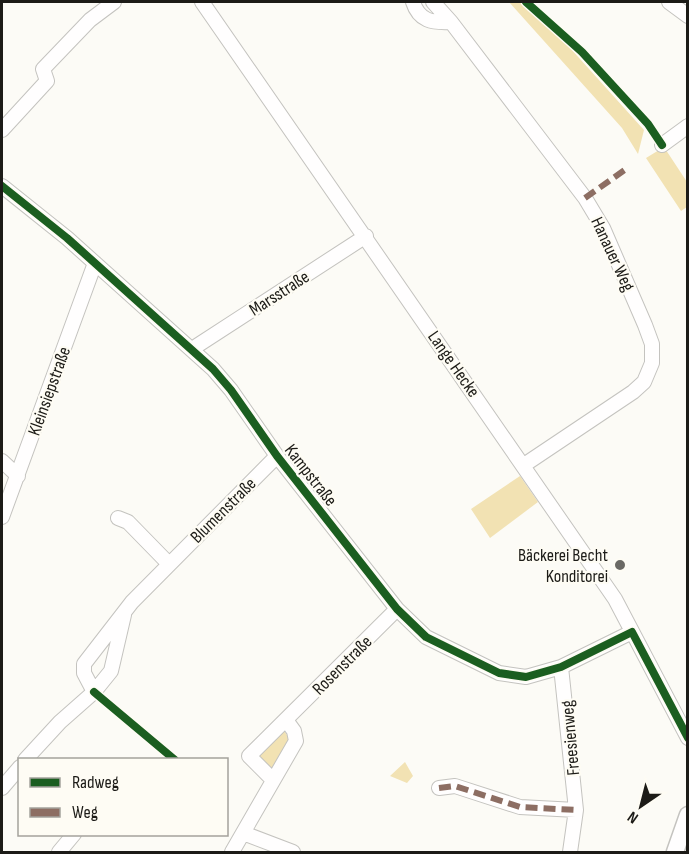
<svg xmlns="http://www.w3.org/2000/svg" width="689" height="854" viewBox="0 0 689 854" font-family="'Sofia Sans Condensed',sans-serif">
<style>
.green{fill:#f2e2b3}
.lines{fill:none;stroke-linecap:round;stroke-linejoin:round}
.minor-casing{stroke:#c4c3bf;stroke-width:16}
.tertiary-casing{stroke:#c4c3bf;stroke-width:19}
.minor{stroke:#fffefe;stroke-width:14}
.tertiary{stroke:#fffefe;stroke-width:16}
.quiet{stroke:#8d6e63;stroke-width:6;stroke-dasharray:12 6;stroke-linecap:butt}
.cycleway-casing{stroke:#fefcf4;stroke-width:11}
.cycleway{stroke:#1b5e20;stroke-width:8}
.poi-dot{fill:#6a6965;stroke:#fefcf4;stroke-width:2}
.labels{text-anchor:middle;stroke-width:4.5;stroke-linejoin:round;paint-order:stroke}
.street-label{font-size:18px;fill:#1c1b17;stroke:#fefcf4}
.poi-label{font-size:18px;fill:#1c1b17;stroke:#fefcf4;text-anchor:end}
</style>
<rect width="100%" height="100%" fill="#fcfbf6"/>
<path class="green" d="M509,2H521L571,49L644,130L638,154L622,128Z
M664,147L687,182V207L681,211L646,158Z
M520,476L538,502L490,538L471,509Z
M284,731L290,739L273,771L258,761V755Z
M405,762L413,776L407,783L390,776Z"/>
<g class="lines">
<defs>
<path id="minor" d="M202,2L615,599L688,738
M413,2C419,21 432,23 451,22L585,198L603,228L645,325L652,344V363L644,382L633,392L524,465
M433,2L451,22
M669,2L688,16
M2,130L47,81L43,69L90,20L114,2
M662,145L688,126
M2,186L67,238L213,369L231,390L277,456L397,609L426,637L499,673L526,677L561,667L632,632
M192,349L366,236
M2,461L18,476
M2,517L95,263
M118,518L128,522L169,564
M561,667L576,810L570,852
M94,692L111,671L124,615
M25,760L60,722L94,692L84,673V664L132,602L277,456
M273,780L249,756L397,609
M2,788L20,767
M439,788L455,786L520,807L576,810
M243,833L293,852
M59,852L74,834
M232,852L296,741L294,731L286,720"/>
<path id="tertiary" d="M675,852L688,815"/>
</defs>
<use href="#minor" class="minor-casing"/>
<use href="#tertiary" class="tertiary-casing"/>
<use href="#minor" class="minor"/>
<use href="#tertiary" class="tertiary"/>
<path class="quiet" d="M585,198L626,169
M439,788L455,786L520,807L576,810"/>
<defs>
<path id="cycleway" d="M526,2L582,52L648,124L662,145
M2,186L67,238L213,369L231,390L277,456L397,609L426,637L499,673L526,677L561,667L632,632L688,738
M94,692L175,760"/>
</defs>
<use href="#cycleway" class="cycleway-casing"/>
<use href="#cycleway" class="cycleway"/>
</g>
<circle class="poi-dot" cx="620" cy="565" r="6"/>
<g class="labels">
<g class="street-label">
<text transform="translate(613 254) rotate(65)" y="6">Hanauer Weg</text>
<text transform="translate(279 293) rotate(-33)" y="6">Marsstraße</text>
<text transform="translate(454 364) rotate(55)" y="6">Lange Hecke</text>
<text transform="translate(49 391) rotate(-70)" y="6">Kleinsiepstraße</text>
<text transform="translate(311 475) rotate(52)" y="6">Kampstraße</text>
<text transform="translate(223 510) rotate(-45)" y="6">Blumenstraße</text>
<text transform="translate(342 665) rotate(-45)" y="6">Rosenstraße</text>
<text transform="translate(570 738) rotate(-95)" y="6">Freesienweg</text>
</g>
<g class="poi-label">
<text x="608" y="561">Bäckerei Becht<tspan x="608" dy="21">Konditorei</tspan></text>
</g>
</g>
<rect width="689" height="854" fill="none" stroke="#1c1b17" stroke-width="6"/>
<rect x="18" y="758" width="210" height="78" fill="#fefcf4" stroke="#a4a29c" stroke-width="1.5"/>
<rect x="30" y="778" width="30" height="9" fill="#1b5e20" stroke="#a4a29c" stroke-width="1.5"/>
<text x="72" y="788" font-size="18" fill="#1c1b17">Radweg</text>
<rect x="30" y="808" width="30" height="9" fill="#8d6e63" stroke="#a4a29c" stroke-width="1.5"/>
<text x="72" y="818" font-size="18" fill="#1c1b17">Weg</text>
<g transform="translate(641 806) rotate(215)" stroke="#fefcf4" stroke-width="4.5" paint-order="stroke">
<path d="M0-4.5L10 22L0 15L-10 22Z" fill="#1c1b17"/>
<text y="-9" font-size="16" font-weight="bold" text-anchor="middle" fill="#1c1b17">N</text>
</g>
</svg>
